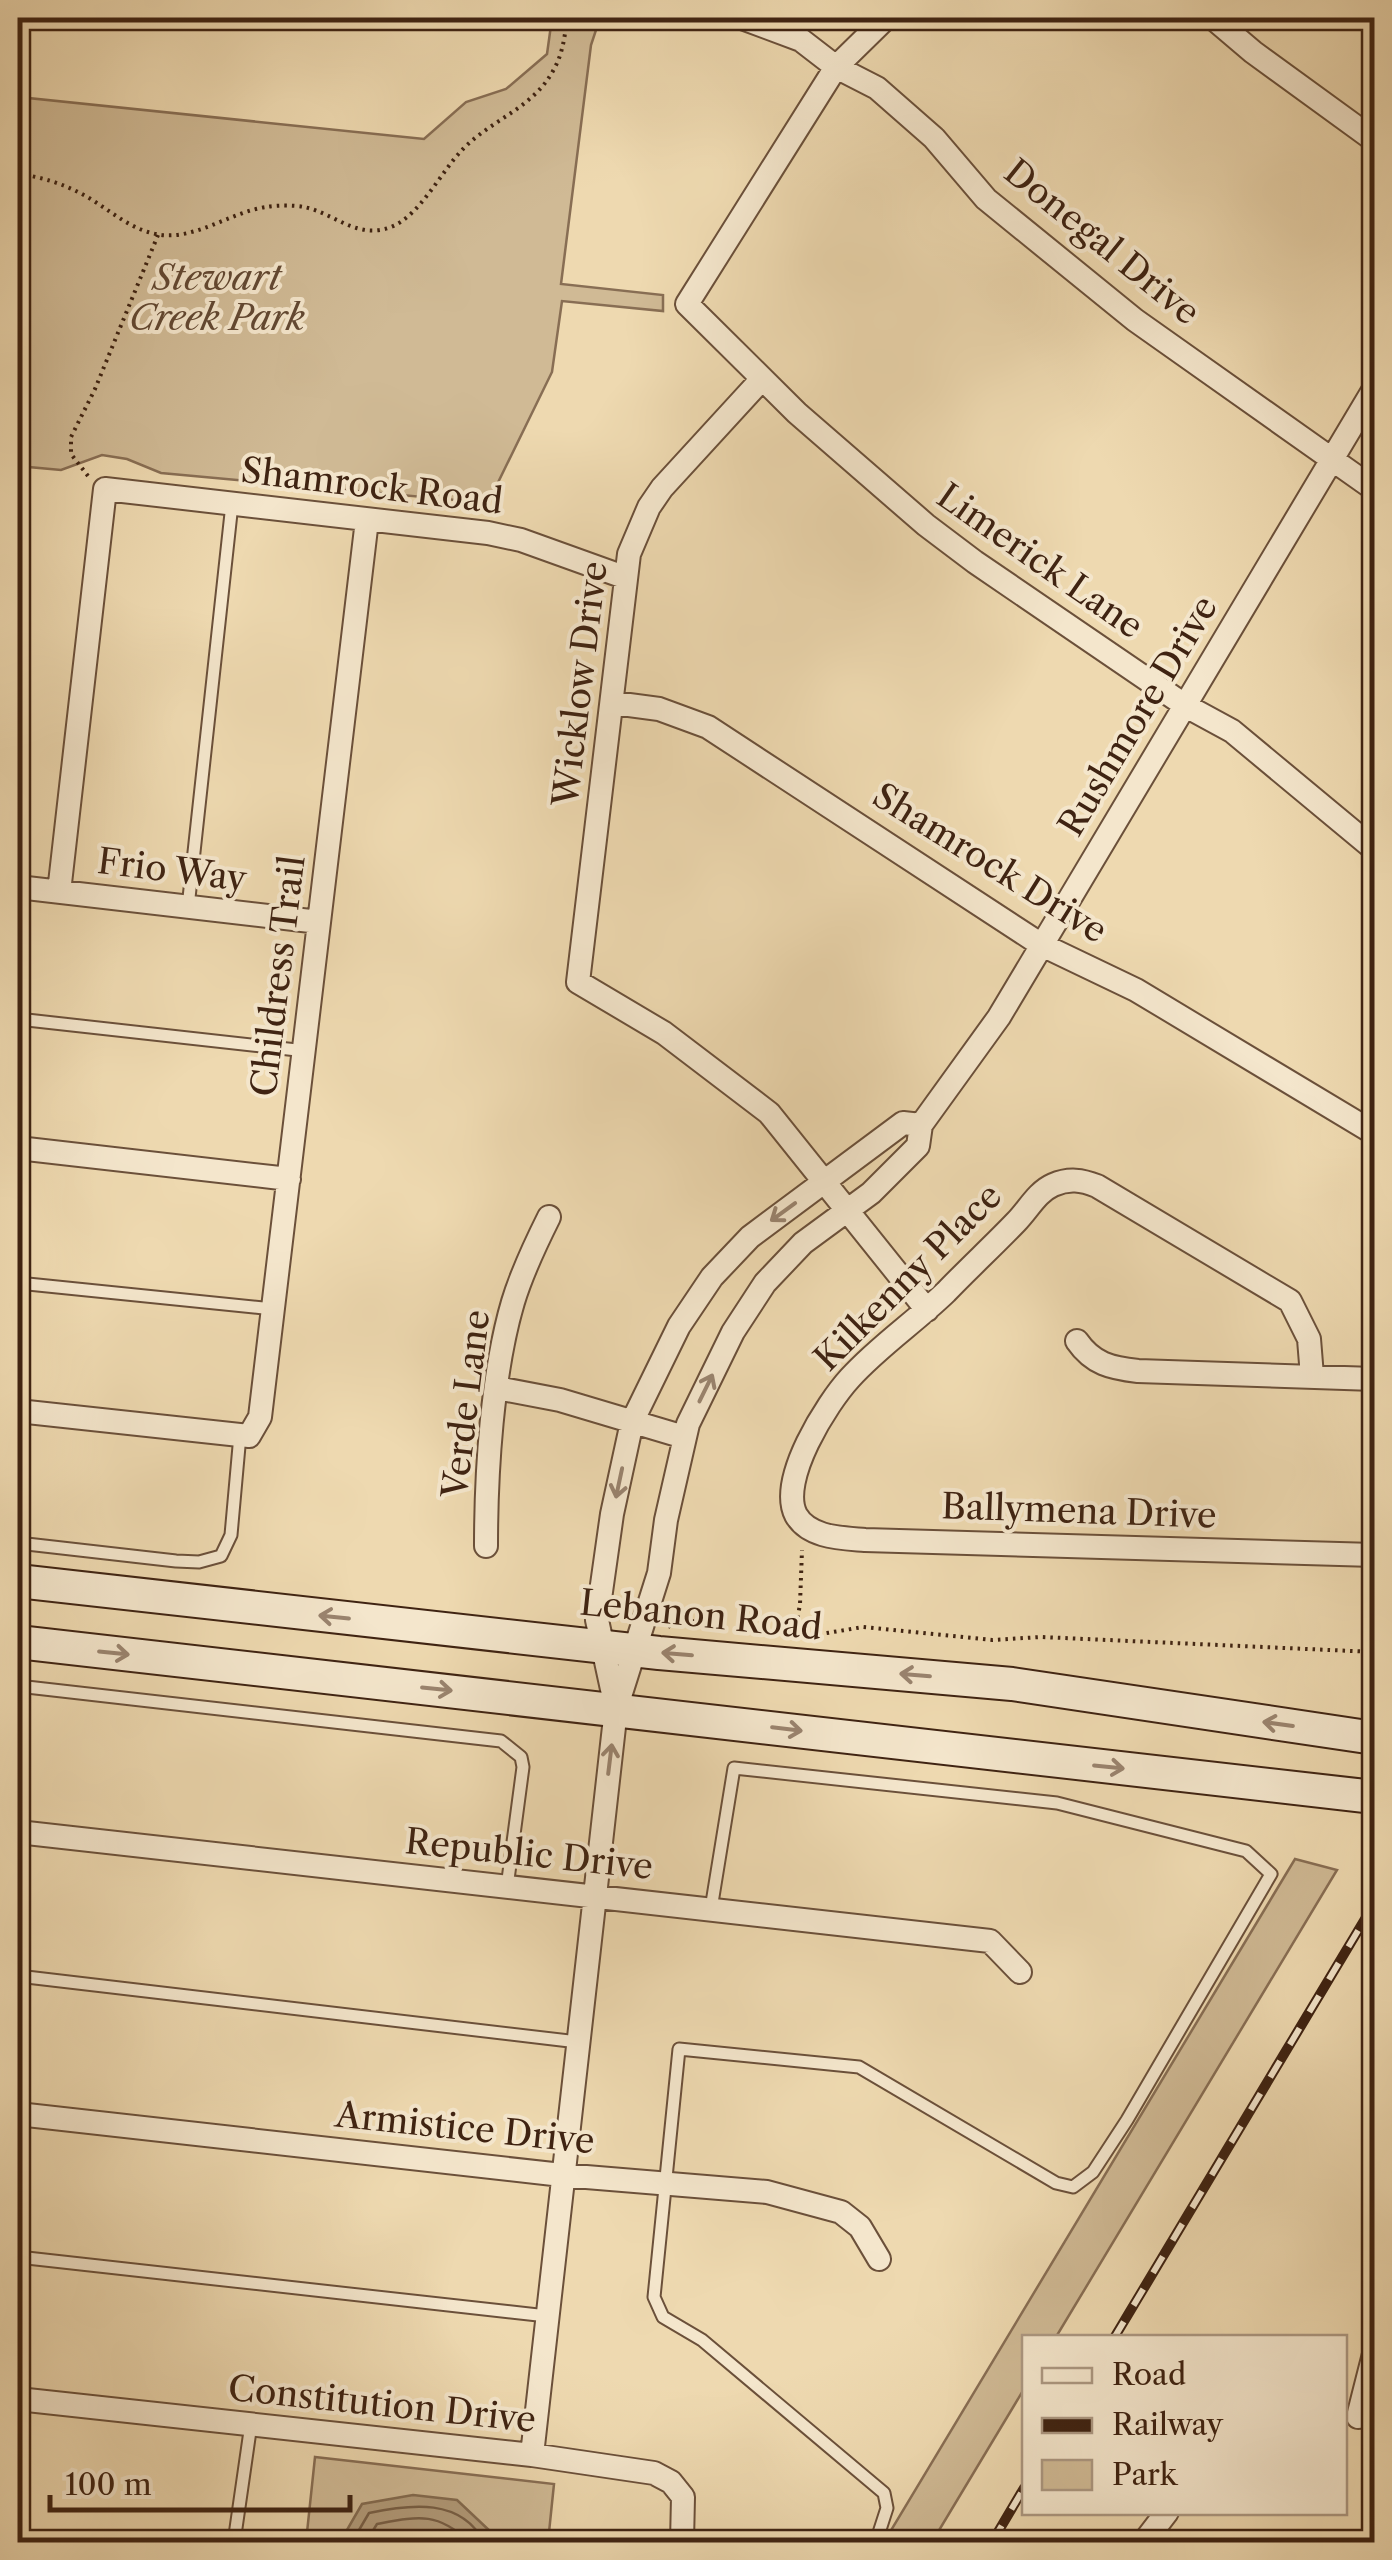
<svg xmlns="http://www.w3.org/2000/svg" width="1392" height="2560" viewBox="0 0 1392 2560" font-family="'Libre Caslon Text',serif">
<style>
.green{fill:#d0ba95;stroke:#886e54;stroke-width:2.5}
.water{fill:#b29b7a;stroke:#846b50;stroke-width:2.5}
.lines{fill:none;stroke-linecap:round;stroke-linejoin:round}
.shore{stroke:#785f46;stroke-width:2.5}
.service-casing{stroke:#6b503a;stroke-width:15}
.minor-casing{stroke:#6b503a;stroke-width:26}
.secondary-casing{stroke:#3f2312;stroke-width:36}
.path{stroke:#3f2312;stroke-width:4;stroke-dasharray:2.5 5;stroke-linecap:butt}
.service{stroke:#f4e6cc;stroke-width:11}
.minor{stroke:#f4e6cc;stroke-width:22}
.secondary{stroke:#f4e6cc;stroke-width:32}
.rail-casing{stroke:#3f2312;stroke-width:10}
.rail{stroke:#f4e6cc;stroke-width:6;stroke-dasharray:19;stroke-linecap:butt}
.oneway{stroke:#9a846f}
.labels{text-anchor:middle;stroke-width:8;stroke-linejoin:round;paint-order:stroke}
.street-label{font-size:35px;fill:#3f2312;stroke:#f4e6cc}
.park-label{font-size:35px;font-style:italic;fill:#634933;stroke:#f4e6cc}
</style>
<rect width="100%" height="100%" fill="#eed9b0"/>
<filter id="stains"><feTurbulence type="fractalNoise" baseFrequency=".002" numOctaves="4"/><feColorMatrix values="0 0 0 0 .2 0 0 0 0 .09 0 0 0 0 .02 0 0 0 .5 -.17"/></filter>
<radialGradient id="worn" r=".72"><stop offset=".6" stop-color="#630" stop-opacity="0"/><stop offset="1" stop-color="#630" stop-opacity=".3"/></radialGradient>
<path class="green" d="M552,18H600L591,45L561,284L663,295V311L562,301L552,372L488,503L161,473L127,459L102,455L61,470L18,466V97L424,139L466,102L506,89L547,54Z
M1295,1859L1337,1870L1056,2337L1024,2338V2389L932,2542H884Z
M315,2457L554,2484L548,2542H306Z"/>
<path class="water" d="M413,2495L457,2500L492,2533L494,2542H340L362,2504Z"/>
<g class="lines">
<path class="shore" d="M352,2542L369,2513C411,2504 461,2498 484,2542
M366,2542L377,2524C420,2516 437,2512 470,2542"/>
<defs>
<path id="service" d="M188,907L232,504
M18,1019L306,1051
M18,1283L273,1309
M18,1543L176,1561L199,1562L221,1556L231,1535L240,1435
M18,1686L501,1741L521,1757L523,1767L507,1887
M711,1909L734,1768L1057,1803L1246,1851L1271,1874L1127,2120L1093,2172L1073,2187L1056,2183L859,2067L679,2049L654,2297L663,2317L702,2340L884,2493L887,2508L876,2542
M18,1976L578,2042
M18,2257L547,2316
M18,2539L44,2542
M234,2542L251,2424"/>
<path id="minor" d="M742,18L801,40L836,67L877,88L934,138L986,199L1135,320L1374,489
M886,18L836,67L687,304L797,413L926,525L975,562L1186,706L1232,731L1374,849
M1213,18L1253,52L1374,140
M761,380L662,488L649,507L629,554L578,982L664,1033L769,1113L927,1310
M614,703L659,709L708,727L1040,944L1136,990L1374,1133
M18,887L319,922
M59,892L105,489L488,533L521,540L624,577
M18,1148L289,1179
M1077,1341C1093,1364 1111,1368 1138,1371L1374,1379
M1312,1376L1309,1339L1290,1301L1097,1186C1082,1180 1069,1178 1053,1185C1037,1192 1028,1210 1016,1222C993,1246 969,1268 946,1292C915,1322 879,1346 850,1378C827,1403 778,1480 796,1515C809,1538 842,1538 865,1540L1374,1555
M497,1388L560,1400L684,1437
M18,1411L249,1436L260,1417L367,520
M486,1546C486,1472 492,1373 513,1302C522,1272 535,1245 549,1217
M615,1703L597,1620L612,1514L632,1422L679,1326L712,1277L750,1237L903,1123L921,1125
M18,1832L990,1941L1020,1972
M18,2114L562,2175L767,2192L841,2212L860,2227L879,2259
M18,2399L532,2455L654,2473L671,2482L683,2497L682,2542
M1358,2417L1374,2354
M532,2455L616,1709L659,1573L666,1520L688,1424L733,1332L765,1283L803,1243L871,1193L918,1146L921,1125L999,1017L1374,389
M1144,2542L1167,2512"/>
<path id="secondary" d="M18,1581L659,1653L1012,1684L1374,1738
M18,1642L1374,1797"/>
</defs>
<use href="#service" class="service-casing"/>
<use href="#minor" class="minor-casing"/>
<use href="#secondary" class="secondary-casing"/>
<path class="path" d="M18,174C43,177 67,185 89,198C111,211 130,229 156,234C193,242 230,212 266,207C277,205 294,205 304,207C334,213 357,240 391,227C420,216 442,170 463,149C492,119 534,108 554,69C563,53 565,35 567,18
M88,476L71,454V437L95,389L158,235
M668,1627L688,1615L698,1628
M797,1638L863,1627L992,1640L1041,1637L1374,1652
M794,1640L800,1604L802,1550"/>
<use href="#service" class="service"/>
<use href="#minor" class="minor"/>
<use href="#secondary" class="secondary"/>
<defs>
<path id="rail" d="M1114,2338L1374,1904
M992,2542L1024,2488"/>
</defs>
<use href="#rail" class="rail-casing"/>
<use href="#rail" class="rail"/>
</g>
<defs><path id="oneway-shaft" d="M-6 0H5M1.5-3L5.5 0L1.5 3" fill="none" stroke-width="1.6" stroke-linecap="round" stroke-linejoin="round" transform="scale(2.5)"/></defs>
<g class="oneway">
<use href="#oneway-shaft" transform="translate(783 1212) rotate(144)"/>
<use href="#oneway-shaft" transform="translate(706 1388) rotate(-64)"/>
<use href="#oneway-shaft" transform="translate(619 1483) rotate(102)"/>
<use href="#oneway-shaft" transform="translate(334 1617) rotate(-174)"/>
<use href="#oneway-shaft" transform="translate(114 1653) rotate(6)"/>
<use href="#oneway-shaft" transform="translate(677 1654) rotate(-175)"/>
<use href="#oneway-shaft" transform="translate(915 1675) rotate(-175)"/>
<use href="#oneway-shaft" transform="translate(437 1689) rotate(6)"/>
<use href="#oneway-shaft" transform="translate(1278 1724) rotate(-172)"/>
<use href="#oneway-shaft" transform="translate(787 1729) rotate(7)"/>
<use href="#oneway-shaft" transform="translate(610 1759) rotate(-83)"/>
<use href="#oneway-shaft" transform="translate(1109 1767) rotate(6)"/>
</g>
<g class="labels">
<g class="street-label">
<text transform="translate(1102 242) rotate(39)" y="12">Donegal Drive</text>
<text transform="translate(372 486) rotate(7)" y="12">Shamrock Road</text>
<text transform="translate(1040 561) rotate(35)" y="12">Limerick Lane</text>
<text transform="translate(580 684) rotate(-83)" y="12">Wicklow Drive</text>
<text transform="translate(1138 716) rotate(-59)" y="12">Rushmore Drive</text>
<text transform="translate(990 863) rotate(32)" y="12">Shamrock Drive</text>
<text transform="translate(172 870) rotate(7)" y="12">Frio Way</text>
<text transform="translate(278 976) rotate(-83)" y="12">Childress Trail</text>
<text transform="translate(908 1277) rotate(-45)" y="12">Kilkenny Place</text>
<text transform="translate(466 1404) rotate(-83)" y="12">Verde Lane</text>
<text transform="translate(1079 1511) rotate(2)" y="12">Ballymena Drive</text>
<text transform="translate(701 1615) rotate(6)" y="12">Lebanon Road</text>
<text transform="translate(529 1854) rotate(6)" y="12">Republic Drive</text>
<text transform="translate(465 2128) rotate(6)" y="12">Armistice Drive</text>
<text transform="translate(382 2404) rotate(6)" y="12">Constitution Drive</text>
</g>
<g class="park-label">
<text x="217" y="290">Stewart<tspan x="217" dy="40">Creek Park</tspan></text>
</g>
</g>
<rect width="1392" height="2560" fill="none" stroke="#eed9b0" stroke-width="60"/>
<rect x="20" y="20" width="1352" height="2520" fill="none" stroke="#3f2312" stroke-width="5"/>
<rect x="30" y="30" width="1332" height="2500" fill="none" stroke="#3f2312" stroke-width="2.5"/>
<rect x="1022" y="2335" width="325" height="180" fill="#f4e6cc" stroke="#ac9882" stroke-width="2.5"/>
<rect x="1042" y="2368" width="50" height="15" fill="#f4e6cc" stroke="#ac9882" stroke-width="2.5"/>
<text x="1112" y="2385" font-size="30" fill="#3f2312">Road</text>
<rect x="1042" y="2418" width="50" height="15" fill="#3f2312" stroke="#ac9882" stroke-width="2.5"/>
<text x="1112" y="2435" font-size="30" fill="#3f2312">Railway</text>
<rect x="1042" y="2460" width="50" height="30" fill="#d0ba95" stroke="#ac9882" stroke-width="2.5"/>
<text x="1112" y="2485" font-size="30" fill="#3f2312">Park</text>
<path d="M50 2495v15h300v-15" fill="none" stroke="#3f2312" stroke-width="5"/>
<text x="65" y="2495" font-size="30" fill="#3f2312" stroke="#f4e6cc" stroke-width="8" paint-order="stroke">100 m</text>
<rect width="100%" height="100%" filter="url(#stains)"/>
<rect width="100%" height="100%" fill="url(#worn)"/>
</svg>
